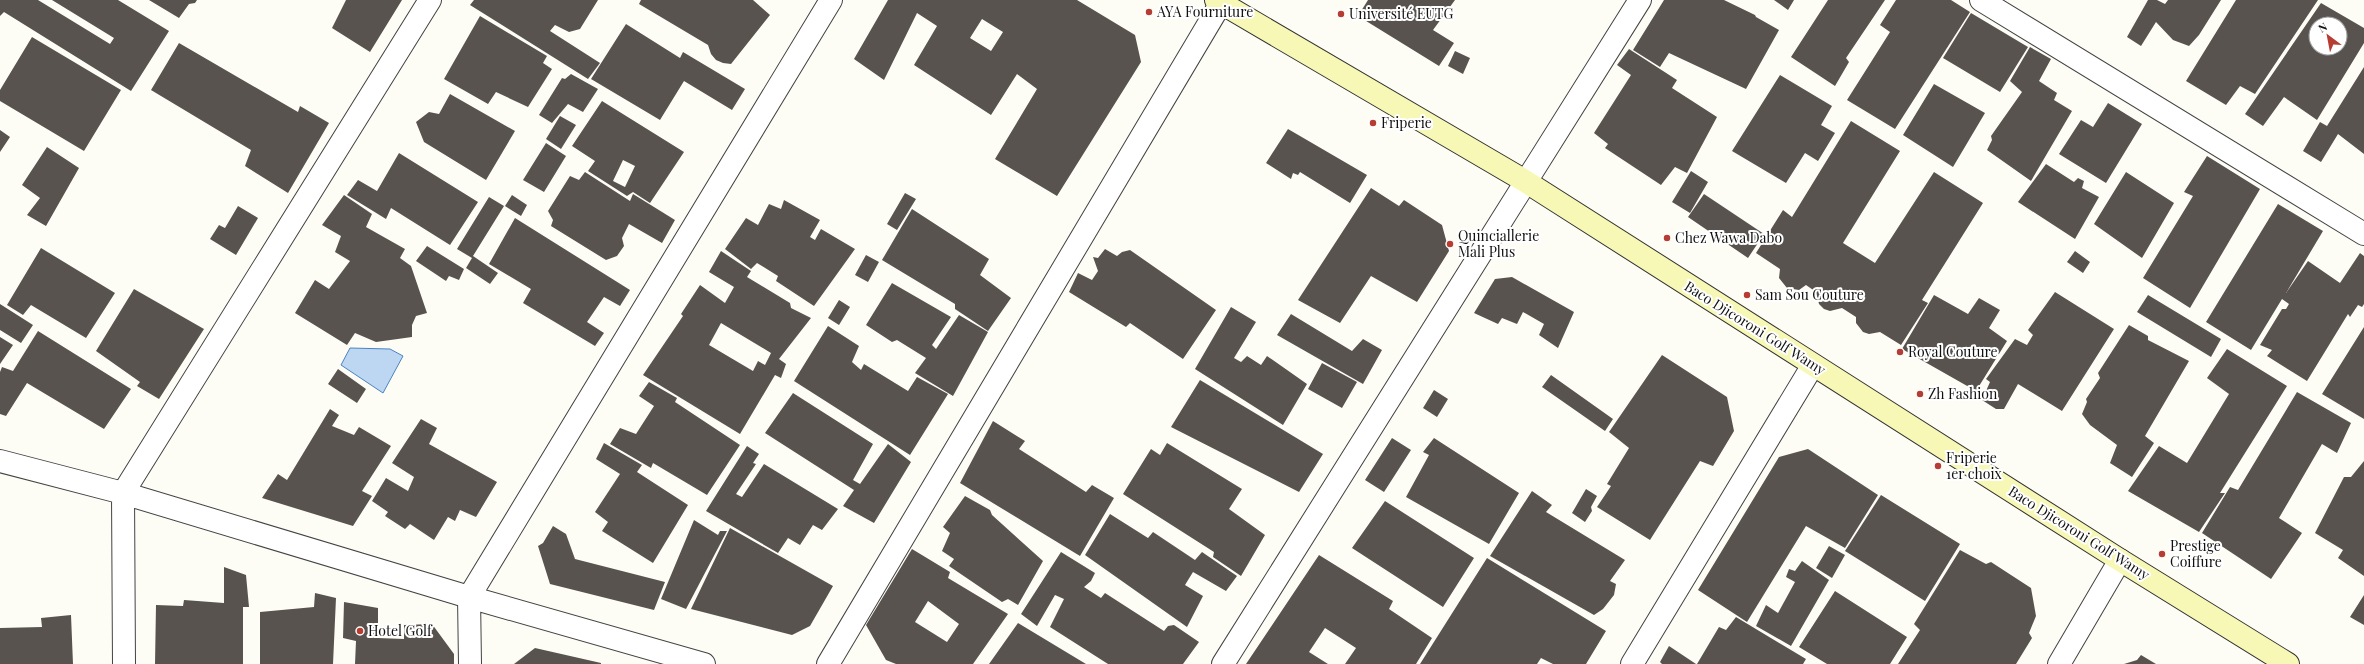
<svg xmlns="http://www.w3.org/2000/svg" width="2364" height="664" viewBox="0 0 2364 664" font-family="'Playfair Display',serif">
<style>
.water{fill:#bdd7f2;stroke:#4a83c3}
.building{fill:#58534e;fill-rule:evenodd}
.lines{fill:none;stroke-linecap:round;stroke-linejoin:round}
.street-casing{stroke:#434343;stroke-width:24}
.secondary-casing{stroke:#323232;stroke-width:24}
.street{stroke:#fff;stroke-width:22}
.secondary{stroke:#f7f8b5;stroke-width:22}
.poi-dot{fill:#b63d33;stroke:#fff;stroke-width:1.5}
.labels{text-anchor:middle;stroke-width:4;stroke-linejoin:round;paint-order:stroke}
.poi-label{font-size:14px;fill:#101010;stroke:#fff;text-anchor:start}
.street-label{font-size:14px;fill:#101010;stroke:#fff}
</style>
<rect width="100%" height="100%" fill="#fefdf5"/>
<path class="water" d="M350,348L390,349L403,356L383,393L341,365Z"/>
<path class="building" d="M0,0H38L110,44L114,38L52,0H118L169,31L131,91L4,12L0,16Z
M149,0H197L195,3L189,4L179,18Z
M346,0H402L370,52L332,28Z
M474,0H598L580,29L569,32L555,25L550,31L600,63L588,79L470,5Z
M641,0H753L770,15L731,64L723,63L716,60L711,54L708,45L639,4Z
M888,0H1077L1135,35L1141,62L1057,196L995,159L1037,89L1017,74L991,115L914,65L937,26L917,13L884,80L854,59ZM982,19L1003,32L991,51L970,38Z
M1368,0H1455L1433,30L1454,43L1439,66L1358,16Z
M1664,0H1724L1755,15L1756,17L1779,30L1746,89L1669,53L1660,67L1633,50Z
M1774,0H1794L1788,10Z
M1828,0H1885L1846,58L1849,62L1835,86L1791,57Z
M1896,0H1951L1970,12L1895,129L1847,100L1890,32L1880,25Z
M2148,0H2157L2165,4L2168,0H2221L2199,35L2189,46L2173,40L2156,22L2141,46L2127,37Z
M2236,0H2318L2255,94L2240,86L2226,105L2186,81Z
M2321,3L2364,28V43L2317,120L2284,97L2263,126L2245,114ZM2316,24H2340V48H2316Z
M1971,13L2028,47L2000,92L1943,58Z
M480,16L547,56L543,63L552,69L528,107L496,92L488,104L444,79Z
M626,24L680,58L683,52L745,89L732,110L684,81L660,120L591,79Z
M32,37L121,90L84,151L0,101V90Z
M179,43L298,112L300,106L329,123L288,193L245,166L251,150L151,90Z
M2030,47L2051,59L2039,81L2057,93L2054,100L2072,111L2031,181L1987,150L1992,140L1991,136L2022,92L2010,81Z
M1629,49L1677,80L1672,88L1717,117L1687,173L1675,167L1661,185L1605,148L1608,144L1594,133L1631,75L1617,65Z
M1455,51L1470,58L1463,74L1448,66Z
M2364,67V154L2338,134L2321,162L2303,151L2320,122L2327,126Z
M571,74L598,89L583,112L568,104L552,123L539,115L562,78L565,79Z
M1780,75L1832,106L1821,125L1835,133L1818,161L1805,153L1786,183L1732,151Z
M1934,84L1985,113L1953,167L1903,135Z
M450,94L515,131L486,180L424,142L416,122L429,112L439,114Z
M602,101L684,152L650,203L633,192L627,196L588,171L595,161L572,146ZM623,160L635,166L625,187L613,181Z
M2108,103L2142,124L2106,183L2059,154L2081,120L2093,127Z
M560,116L576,125L561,149L546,139Z
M1851,121L1900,151L1843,243L1875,263L1934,172L1983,203L1922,300L1928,303L1901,345L1880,332L1869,334L1863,332L1856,323V317L1842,308L1830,311L1824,309L1819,304L1816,292L1806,285L1799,290L1787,288L1779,278L1780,269L1756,253L1783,210L1792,217Z
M1288,129L1367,175L1350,203L1300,172L1298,175L1293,173L1291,179L1266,163Z
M0,130L10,137L0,152Z
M546,143L566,156L544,192L523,180Z
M47,147L79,168L46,226L27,215L40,198L22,185Z
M399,153L478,202L450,245L391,208L386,219L347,195L358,180L377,191Z
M2207,156L2260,189L2190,308L2143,278L2193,196L2184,192Z
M2046,164L2074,182L2078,178L2084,181L2082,188L2099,197L2075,239L2018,202Z
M1691,171L1708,182L1690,213L1672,202Z
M585,172L630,201L633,194L675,220L662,243L629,224L622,238L624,246L617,256L606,260L551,226L553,220L548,211L570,176L579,180Z
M2126,172L2174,203L2142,258L2094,224Z
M1371,188L1399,206L1404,200L1442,225L1449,251L1417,302L1371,276L1340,323L1298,300Z
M905,193L916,199L897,230L887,224Z
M1704,194L1764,234L1748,258L1688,217Z
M344,195L372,214L366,227L405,249L400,258L411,266L427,313L416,316L412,325V337L376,342L355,333L347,345L295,313L315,280L329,289L350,261L335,252L341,236L322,225Z
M512,195L527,205L521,216L505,206Z
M489,197L504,206L473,256L498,273L490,284L466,268L472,258L457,249Z
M784,200L820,220L810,237L815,240L821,229L855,249L814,306L776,281L778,276L757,263L751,269L725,249L746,218L758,225L769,204L781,209Z
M2278,204L2323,231L2286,293L2308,261L2340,283L2360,253L2364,256V304L2362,307L2358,305L2350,317L2348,314L2307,381L2267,356L2272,350L2260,345L2282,309H2286L2289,304L2282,299L2251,350L2206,322Z
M238,206L258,218L236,255L210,239L219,225L225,228Z
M912,209L989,259L980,275L1011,298L988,331L955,309V304L882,260Z
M515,218L630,290L620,306L604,297L587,322L604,333L595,346L523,303L531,289L489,264Z
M427,246L464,269L459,280L449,276L446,281L416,261Z
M41,248L115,293L86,338L31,305L23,315L7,305Z
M1105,249L1117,256L1122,252L1130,250L1216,310L1183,359L1130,323L1126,327L1069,292L1078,273L1092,280L1098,271L1093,257L1098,258Z
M721,251L751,271L747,277L790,303L791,308L811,318L779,359L786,364L781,378L775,375L740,434L643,375L683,316L681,314L700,285L725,303L734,287L709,272ZM721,323L771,353L765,365L758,361L753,371L709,345Z
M2075,251L2090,262L2083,273L2067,262Z
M866,255L879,262L868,282L855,275Z
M1512,277L1574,312L1558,348L1539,335L1544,324L1523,312L1517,324L1502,318L1498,324L1474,313L1495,279Z
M892,283L951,317L932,345L936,349L959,315L988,332L953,396L915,373L926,358L897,340L892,342L866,325Z
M134,289L204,329L159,399L137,386L140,382L96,351Z
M2055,292L2114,329L2062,411L2018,384L2004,409H1996L1982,400L1990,382L1986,379L2015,339L2027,345L2033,335L2028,330Z
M1934,295L1968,314L1979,298L2000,310L1989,328L2007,341L1976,391L1902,349Z
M2148,295L2221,339L2211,357L2137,312Z
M839,300L850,307L839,325L828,318Z
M0,304L33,325L21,343L0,330Z
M1231,307L1256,322L1234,358L1241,362L1247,356L1261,365L1267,356L1307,384L1283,425L1195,369Z
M1291,314L1352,351L1363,339L1382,350L1363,384L1277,335Z
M2129,325L2148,336V340L2189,361L2145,436L2154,443L2132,477L2110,463L2117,445L2090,425L2082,414L2087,402L2086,399L2100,378L2098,373Z
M828,326L859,346L852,362L861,370L864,364L908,391L917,377L948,394L910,455L794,381Z
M2364,327V419L2322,394Z
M38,331L131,389L104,429L27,383L6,416L0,414V372L2,367L13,371Z
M0,337L13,345L0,364Z
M2227,349L2287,386L2220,493H2225L2199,532L2128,491L2159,446L2187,463L2229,394L2207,378Z
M1662,355L1727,397L1734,431L1713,466L1700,461L1650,540L1597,507L1611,486L1607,484L1629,448L1609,432Z
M1322,363L1357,382L1342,408L1308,389Z
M338,369L366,389L357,403L328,384Z
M1551,375L1613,419L1605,431L1542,387Z
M1200,380L1323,454L1299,492L1171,427Z
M649,382L677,398L675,402L740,445L707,495L653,463L651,468L610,444L620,428L636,434L654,406L639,396Z
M1434,390L1448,399L1437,417L1423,408Z
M2297,392L2351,423L2337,453L2322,444L2279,518L2302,533L2271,579L2202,533L2230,487L2238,490Z
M793,393L873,444L853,480L860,484L888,444L911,462L874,523L843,506L854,490L765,433Z
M330,409L339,415L332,426L354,435L359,427L391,446L362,491L372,496L353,526L262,498L278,474L287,480Z
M421,419L437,428L429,444L497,482L476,517L460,510L455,521L448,517L434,540L410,524L405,529L385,516L388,512L372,501L386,478L408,491L414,477L392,463Z
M993,421L1025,441L1019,449L1086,492L1092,485L1114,498L1080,556L960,483Z
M1392,438L1411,450L1384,492L1365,480Z
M1434,438L1519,493L1489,544L1406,497L1429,455L1423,452Z
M604,443L642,465L637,472L688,505L653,563L602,531L608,522L595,512L620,474L596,459Z
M1167,443L1242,489L1229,509L1265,535L1241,576L1213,557L1214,552L1123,494L1151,449L1160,455Z
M747,446L759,454L753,463L756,464L736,494L742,497L764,464L838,509L822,530L813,525L800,545L788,538L778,553L706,511Z
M1808,449L1878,495L1845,548L1806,526L1747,622L1698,590L1779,457Z
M2364,461V576L2338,558L2343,550L2315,533L2344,477H2351Z
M1586,489L1597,496L1591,507L1592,511L1585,522L1572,513Z
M1532,491L1552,505L1546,512L1625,560L1610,581L1616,584L1614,595L1603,609L1594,615L1490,556Z
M1881,495L1960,544L1925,601L1845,551Z
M965,496L990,510L992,515L1043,561L1018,605L1008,599L1002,602L949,566L954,559L942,551L950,533L943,527Z
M1385,501L1474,558L1443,607L1352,548Z
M1110,514L1148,538L1153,532L1195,560L1202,552L1237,576L1226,591L1193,572L1185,585L1203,596L1187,627L1085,555Z
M694,520L718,535L720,531H727L686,609L661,599Z
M553,526L566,534L575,559L665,582L654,610L550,584L538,546L543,543Z
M730,528L833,586L810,626L792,635L691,609Z
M1829,546L1845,555L1832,578L1816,568Z
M912,549L950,572L948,578L1008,614L973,664H896L886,660L866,625ZM928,601L959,624L947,642L915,622Z
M1960,550L1986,564L1991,562L2031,588L2036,616L2029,633L2032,638L2016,664H1898L1920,630L1914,624Z
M1061,552L1095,573L1091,581L1084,587L1101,598L1105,593L1164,631L1168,626L1174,625L1199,642L1183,664H1108L1050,627L1064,599L1055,595L1037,626L1021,614Z
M1319,555L1393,601L1389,609L1432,638L1416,664H1345L1356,648L1325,628L1309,652L1328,664H1246Z
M1487,558L1606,631L1586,664H1553L1541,658L1537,664H1420Z
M1802,561L1829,580L1791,646L1756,626L1766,605L1778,613L1795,582L1786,577L1789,569L1795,571Z
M224,567L246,575L249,607H243V664H155L156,605L183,606L184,600L224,603Z
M1835,591L1907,637L1890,664H1827L1799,647Z
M315,593L336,598L333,664H260V612L314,607Z
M2364,595V625L2350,617Z
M344,602L378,608V638L404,639V625L432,624L454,654V664H355L356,641L343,638Z
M71,615L73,664H0V628L42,627L41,618Z
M1736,617L1806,659L1803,664H1697L1719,627L1726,630Z
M1018,623L1086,664H989Z
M1669,646L1696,664H1662L1660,662Z
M535,648L601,663V664H514Z
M2141,655L2156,664H2124L2137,660Z"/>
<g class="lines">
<defs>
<path id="street" d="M1981,0L2364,234
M0,461L123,493L469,597L704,664
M124,664L123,493L430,0
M470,664L469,597L831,0
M828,664L1221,3
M1223,664L1640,0
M1632,664L1813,365
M2059,664L2120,560"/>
<path id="secondary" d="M1216,0L1525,181L2120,560L2288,664"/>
</defs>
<use href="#street" class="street-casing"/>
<use href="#secondary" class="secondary-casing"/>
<use href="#street" class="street"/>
<use href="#secondary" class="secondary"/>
</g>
<g class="poi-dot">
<circle cx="1149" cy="12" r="4"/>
<circle cx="1341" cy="14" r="4"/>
<circle cx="1373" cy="123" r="4"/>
<circle cx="1667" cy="238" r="4"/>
<circle cx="1450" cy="244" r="4"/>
<circle cx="1747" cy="295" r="4"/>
<circle cx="1900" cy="352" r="4"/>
<circle cx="1920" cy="394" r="4"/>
<circle cx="1938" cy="466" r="4"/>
<circle cx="2162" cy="554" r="4"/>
<circle cx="360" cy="631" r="4"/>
</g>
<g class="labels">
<g class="poi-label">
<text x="1157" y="17">AYA Fourniture</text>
<text x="1349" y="19">Université EUTG</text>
<text x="1381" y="128">Friperie</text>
<text x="1458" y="241">Quinciallerie<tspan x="1458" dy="16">Mali Plus</tspan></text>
<text x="1675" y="243">Chez Wawa Dabo</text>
<text x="1755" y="300">Sam Sou Couture</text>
<text x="1908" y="357">Royal Couture</text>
<text x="1928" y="399">Zh Fashion</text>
<text x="1946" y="463">Friperie<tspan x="1946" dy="16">1er choix</tspan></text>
<text x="2170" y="551">Prestige<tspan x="2170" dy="16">Coiffure</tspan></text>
<text x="368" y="636">Hotel Golf</text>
</g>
<g class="street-label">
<text transform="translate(1755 328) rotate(32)" y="5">Baco Djicoroni Golf Wamy</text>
<text transform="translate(2079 533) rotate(32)" y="5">Baco Djicoroni Golf Wamy</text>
</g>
</g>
<g transform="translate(2328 36) rotate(328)"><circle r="19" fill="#ffffff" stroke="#9f9f9f"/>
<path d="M0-3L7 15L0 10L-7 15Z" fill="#b63d33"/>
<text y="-6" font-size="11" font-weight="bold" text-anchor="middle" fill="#101010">N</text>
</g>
</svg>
